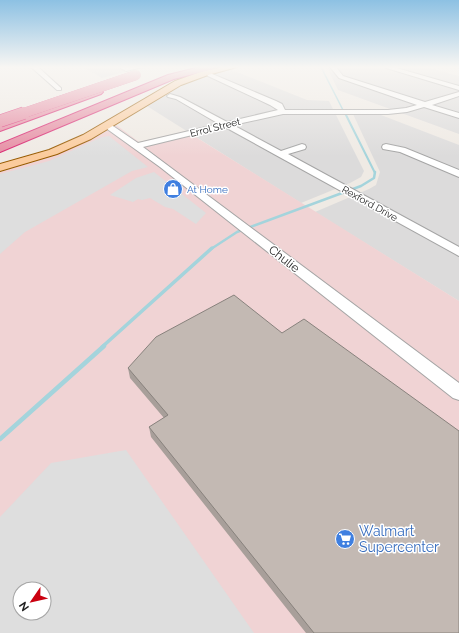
<svg xmlns="http://www.w3.org/2000/svg" width="459" height="633" viewBox="0 0 459 633" font-family="Raleway,sans-serif">
<style>
.residential{fill:#dcdbdb}
.commercial{fill:#f0d3d4;fill-rule:evenodd}
.parking{fill:#dedede;fill-rule:evenodd}
.lines{fill:none;stroke-linecap:round;stroke-linejoin:round}
.stream-far4{stroke:#a4d4dc;stroke-width:1.5}
.stream-far3{stroke:#a4d4dc;stroke-width:2}
.stream-far2{stroke:#a4d4dc;stroke-width:2.5}
.stream-far1{stroke:#a4d4dc;stroke-width:3.5}
.stream{stroke:#a4d4dc;stroke-width:4.5}
.minor-casing{stroke:#a5a5a5;stroke-width:2}
.major-casing{stroke:#975a01;stroke-width:2}
.highway-casing{stroke:#d92570;stroke-width:2}
.minor{fill:#fff;fill-rule:evenodd}
.major{fill:#fbcb9c;fill-rule:evenodd}
.highway{fill:#e68ca3;fill-rule:evenodd}
.highway-bridge-far1-casing{stroke:#d92570;stroke-width:10;stroke-linecap:butt}
.highway-bridge-casing{stroke:#d92570;stroke-width:13;stroke-linecap:butt}
.highway-bridge-far1{stroke:#e68ca3;stroke-width:10}
.highway-bridge{stroke:#e68ca3;stroke-width:12}
.wall{fill:#a89f9a}
.building{fill:#c3b9b3;stroke:#88827d}
.labels{text-anchor:middle;stroke-width:3;stroke-linejoin:round;paint-order:stroke}
.far-street-label{font-size:10px;fill:#1e1e1e;stroke:#fff}
.far-shop-label{font-size:10px;fill:#366cbe;stroke:#fff;text-anchor:start}
.street-label{font-size:12px;fill:#1e1e1e;stroke:#fff}
.near-shop-label{font-size:14px;fill:#366cbe;stroke:#fff;text-anchor:start}
</style>
<rect width="100%" height="100%" fill="#efeae4"/>
<path class="residential" d="M83,67H142L102,78Z
M327,67H425L459,76V134L338,90Z
M226,70H232L307,100L329,101L364,171L361,177L350,183L301,203L147,106L188,82Z
M353,114L381,115L459,145V301L315,212L369,189L376,185L380,172Z"/>
<path class="commercial" d="M115,124L139,142L186,131L459,301V633H0V172L37,161L72,148ZM20,589H44V613H20Z"/>
<path class="parking" d="M109,136L148,167L132,171L25,232L0,254V174L49,161L102,137Z
M154,172L206,213L196,224L173,209L165,207L150,198L142,200L138,199L133,202L110,195L136,178Z
M126,450L254,633H0V517L51,463ZM20,589H44V613H20Z"/>
<g class="lines">
<path class="stream-far4" d="M321,67L345,114"/>
<path class="stream-far3" d="M345,113L375,173"/>
<path class="stream-far2" d="M211,249L237,232L361,186L374,178L375,172"/>
<path class="stream-far1" d="M102,347L212,248"/>
<path class="stream" d="M0,439L104,346"/>
<defs>
<path id="minor" d="M31,67H38L61,88V90H57Z
M119,67H143L126,71Z
M330,67H336L343,76L425,102L459,92V96L432,105L459,113V118L424,107L407,112L388,114H283L233,125L281,151L302,144L305,145L306,147L305,149L288,154L459,247V256L225,127L143,147L459,383V400L453,398L160,167L103,126L107,124H110L138,143L219,124L176,99L168,97L167,96L170,94L180,97L227,122L278,110L270,105L208,76L207,75L210,73L276,101L282,104L285,110H388L406,108L417,105L339,78Z
M383,67H393L459,86V90Z
M386,144L405,148L459,170V177L400,152L383,149L382,147L383,145Z"/>
<path id="major" d="M223,67H237L208,75L181,85L91,139L57,154L0,171V164L49,150L83,135L175,81L203,71Z"/>
<path id="highway" d="M200,67H214L213,69L174,79L0,152V144L168,75Z
M98,89L103,92L101,94L0,131V124Z"/>
</defs>
<use href="#minor" class="minor-casing"/>
<use href="#major" class="major-casing"/>
<use href="#highway" class="highway-casing"/>
<use href="#minor" class="minor"/>
<use href="#major" class="major"/>
<use href="#highway" class="highway"/>
<defs>
<path id="highway-bridge-far1" d="M21,114L136,75"/>
<path id="highway-bridge" d="M0,121L24,113"/>
</defs>
<use href="#highway-bridge-far1" class="highway-bridge-far1-casing"/>
<use href="#highway-bridge" class="highway-bridge-casing"/>
<use href="#highway-bridge-far1" class="highway-bridge-far1"/>
<use href="#highway-bridge" class="highway-bridge"/>
</g>
<path class="wall" d="M128,368L459,633H306L151,437L149,427L164,418L130,378Z"/>
<path class="building" d="M234,295L282,333L304,319L459,431V633H314L149,427L168,415L128,368L156,337Z"/>
<linearGradient id="sky" x2="0" y2="1"><stop stop-color="#8dc1e3"/><stop offset="0.43" stop-color="#f8f6f3"/><stop offset="1" stop-color="#f8f6f3" stop-opacity="0"/></linearGradient>
<rect width="459" height="156" fill="url(#sky)"/>
<defs>
<symbol id="shop-disc" viewBox="-11 -11 22 22"><circle r="9.5" fill="#3f7fe0" stroke="#fff"/><path d="M-5-2.5h2.3a2.7 3.5 0 0 1 5.4 0H5L5.5 6h-11ZM-1.5-2.5h3a1.5 2.3 0 0 0-3 0Z" fill="#fff"/></symbol>
<symbol id="supermarket-disc" viewBox="-11 -11 22 22"><circle r="9.5" fill="#3f7fe0" stroke="#fff"/><path d="M-6-5.5h2.5l.6 2H6L4.5 2H-2.5L-4.4-4H-6ZM-1.5 3.2a1.3 1.3 0 1 0 .1 0ZM3 3.2a1.3 1.3 0 1 0 .1 0Z" fill="#fff"/></symbol>
</defs>
<g fill-rule="evenodd">
<use href="#shop-disc" x="162" y="178" width="22" height="22"/>
<use href="#supermarket-disc" x="334" y="528" width="22" height="22"/>
</g>
<g class="labels">
<g class="far-street-label">
<text transform="translate(215 127) rotate(-14)" y="4">Errol Street</text>
<text transform="translate(370 203) rotate(29)" y="4">Rexford Drive</text>
</g>
<g class="far-shop-label">
<text x="187" y="193">At Home</text>
</g>
<g class="street-label">
<text transform="translate(284 259) rotate(38)" y="4">Chulie</text>
</g>
<g class="near-shop-label">
<text x="359" y="536">Walmart<tspan x="359" dy="16">Supercenter</tspan></text>
</g>
</g>
<g transform="translate(32 601) rotate(236)"><circle r="19" fill="#ffffff" stroke="#a5a5a5"/>
<path d="M0-3L7 15L0 10L-7 15Z" fill="#ca0110"/>
<text y="-6" font-size="11" font-weight="bold" text-anchor="middle" fill="#1e1e1e">N</text>
</g>
</svg>
